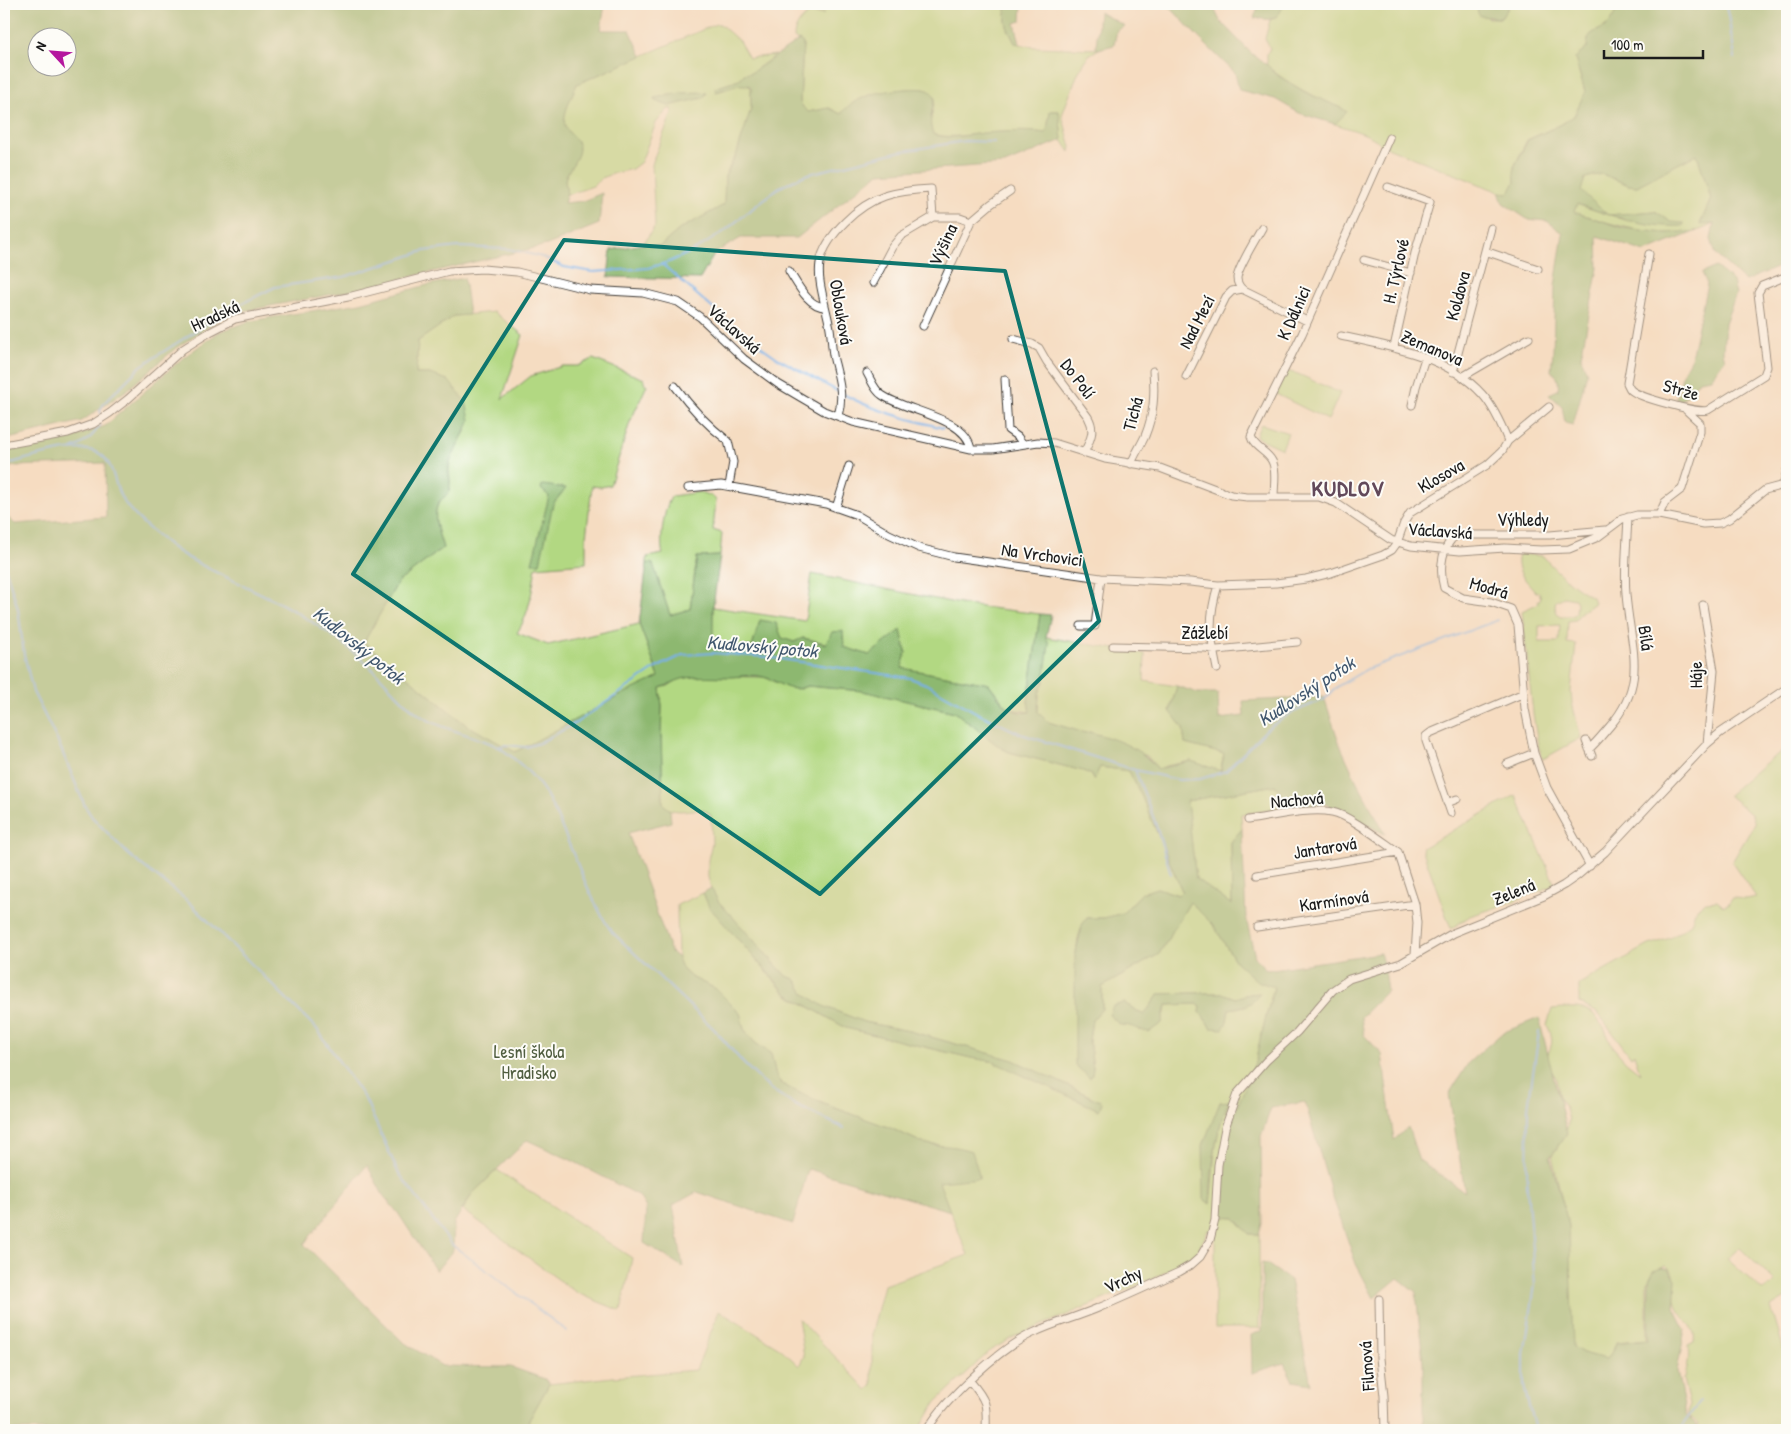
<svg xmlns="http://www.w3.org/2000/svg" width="1791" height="1434" viewBox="0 0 1791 1434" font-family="'Patrick Hand',sans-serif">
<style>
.green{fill:#b2d882;stroke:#677a4f;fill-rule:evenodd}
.forest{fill:#8db870;stroke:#546a46;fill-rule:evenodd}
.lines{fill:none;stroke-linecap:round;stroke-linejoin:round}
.stream{stroke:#79b0e8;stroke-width:2}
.minor-casing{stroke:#3d3935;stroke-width:9}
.minor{stroke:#fff;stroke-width:7}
.marked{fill:none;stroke:#0f766e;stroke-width:4;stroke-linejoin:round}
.labels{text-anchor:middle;stroke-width:4;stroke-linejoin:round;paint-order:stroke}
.street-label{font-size:18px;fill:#1c1c1c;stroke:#fdfcf7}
.park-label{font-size:18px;fill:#505e40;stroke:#fdfcf7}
.water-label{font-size:19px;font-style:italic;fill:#41576e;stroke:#fdfcf7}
.district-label{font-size:22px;font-weight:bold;letter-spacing:1px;fill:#62495a;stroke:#fdfcf7}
</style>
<rect width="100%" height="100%" fill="#fdfcf7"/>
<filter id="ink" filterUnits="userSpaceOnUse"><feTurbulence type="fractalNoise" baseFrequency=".02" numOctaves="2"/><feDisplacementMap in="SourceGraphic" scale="10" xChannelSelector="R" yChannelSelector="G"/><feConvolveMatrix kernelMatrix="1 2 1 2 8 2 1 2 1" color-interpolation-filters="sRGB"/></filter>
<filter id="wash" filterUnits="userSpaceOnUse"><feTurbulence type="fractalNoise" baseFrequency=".0096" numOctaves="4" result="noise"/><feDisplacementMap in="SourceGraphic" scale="20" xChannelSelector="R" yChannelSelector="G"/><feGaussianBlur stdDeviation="1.12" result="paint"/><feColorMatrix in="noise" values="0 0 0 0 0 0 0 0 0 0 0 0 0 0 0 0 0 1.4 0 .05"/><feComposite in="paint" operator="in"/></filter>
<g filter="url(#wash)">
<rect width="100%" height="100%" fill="#f5dcc1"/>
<path class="green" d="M800,4H1007C1004,23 1006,26 1015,43L1034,47L1099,49L1089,55L1078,73L1062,115L1071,147L1070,152L1062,140L1059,111H1050L1047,131L1045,133C1026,130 998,132 979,134C963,135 948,139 932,134L930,123L935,99L927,89H907L870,94L841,114L829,108L808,112L803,107L800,102L803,44L794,38C794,28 800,20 808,14H824L799,6Z
M1284,4H1476V6L1488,18H1501L1511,4H1619C1616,11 1613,20 1607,25C1594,35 1588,29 1587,48L1575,59L1585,92L1574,116L1560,125L1527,140L1514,167L1515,182L1509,193L1499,192L1380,144C1375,135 1346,128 1335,124L1347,112L1343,109C1316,97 1288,86 1267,65V54L1270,48L1265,39L1270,20C1278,18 1281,10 1284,4Z
M716,24H720L739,41L749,58L776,55L751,73L744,74L739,80L715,88L717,92L742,84H746L751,89V109L737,153L725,176L724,205L680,229L660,246L643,244L655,226L652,165L655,155L672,113V109H668L656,123L641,162L632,169L611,174L602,178L593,186L567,195L565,179L579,146C575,139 567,133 565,126C561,114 572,95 577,84Z
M1697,153L1711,199L1700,224H1714C1709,226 1702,230 1696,231C1655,239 1612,224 1574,212L1576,204L1606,214L1580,191L1585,178L1602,174L1629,185L1637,186ZM1655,211L1671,222L1628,221L1610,215Z
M494,312L523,335L502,399L531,376L563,366H578L593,359L644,379V383L647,385L630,422L610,485L601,487L592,486L586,537V563L536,567C532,590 530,613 517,633L548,645L639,624L659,677L515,752L465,724L364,642L398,582L443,548C439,535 431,515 439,503C444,495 448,494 450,483C451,478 448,474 449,468C451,455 459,441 467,429L430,374H416L418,341L454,316Z
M1286,371L1298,374L1340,393L1328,420L1274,393Z
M1261,424L1288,433L1282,449L1258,438L1256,435Z
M700,492L712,496L716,500L713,530L722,533L720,556L697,557L690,609L670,615L653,564L647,563V557L663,554C659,543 664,506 672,496Z
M1519,554L1543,556C1556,572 1574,587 1592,597L1594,603L1581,612L1575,620L1568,621L1567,643L1576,644L1571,691L1572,703L1581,738L1543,759L1538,745L1533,713L1522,611L1539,603L1538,600L1541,599L1539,592H1536C1526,580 1514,571 1519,554ZM1564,597L1575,599L1577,603L1576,613L1572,616H1560C1555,612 1554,606 1556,601ZM1560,625L1559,642H1539V626Z
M812,574L965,605L1040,614L1028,702L1031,712L1009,709L989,684L902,668L906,652L869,655L843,647L803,638L794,642L782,638L752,647L712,646L713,607L805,621Z
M1046,637L1145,654L1144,681L1177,686L1170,710L1183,728L1185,744L1224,754L1220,772L1191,761L1166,766L1158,769L1147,756L1090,732L1085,733L1048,722L1038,712L1039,693L1044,682Z
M698,676L764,677L786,687L800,689L807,686L863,691L955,712L1009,752L1083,771L1090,774L1093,780L1100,767L1129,771L1141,795L1182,891L1179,895L1157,888L1142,893L1123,913L1104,918H1087C1062,948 1087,1032 1093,1068L1089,1040L1092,1020L1102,1009V987L1159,954L1190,902L1214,926L1236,962L1274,986L1259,1044L1256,1060L1240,1102L1223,1154L1219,1217L1235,1218L1249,1234H1259V1328H1215V1235L1208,1230L1196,1256L1150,1280L1016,1336L991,1350L936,1402L919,1430H530L528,1422L549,1384L613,1377L696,1370L719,1311L781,1349L799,1366L804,1356L798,1318L867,1390L872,1385V1332L884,1285L968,1255L938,1181L939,1145L925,1144L888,1127L824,1104L791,1089L781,1083L776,1076L771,1054L754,1042L744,1029L740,1013L716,989L691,977L683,970L678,960L677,905L703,893L710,907L786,994L846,1028L971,1058L996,1062L1099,1110L1102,1102L1013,1060L909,1031L864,1022L823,1006L804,993L795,979L786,976L718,901L711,888L708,877V860L712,843L711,816C702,801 676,820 663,804L661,735L662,706L660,688L668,686L679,679ZM1192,993H1221L1235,998L1249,994H1260L1245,1006L1228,1009L1227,1022L1211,1028L1200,1012L1201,1006L1197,1004L1166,1005L1165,1014L1141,1031L1130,1025H1121L1110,1015L1124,1003L1144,1015L1159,994ZM1220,1102H1229C1212,1138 1215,1166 1210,1204L1204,1199Z
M1787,748V1297L1771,1307L1787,1361V1430H1696L1698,1424L1688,1415L1689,1405L1683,1379C1689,1368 1689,1357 1688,1345L1694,1342C1697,1322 1679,1319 1676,1304C1671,1287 1683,1278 1665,1265L1655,1271L1647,1283V1339L1616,1342L1613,1351L1606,1359L1583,1353L1572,1347L1568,1226L1552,1156L1565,1135L1569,1120L1566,1109L1559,1098L1556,1078L1545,1060C1552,1046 1555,1040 1547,1025L1552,1009C1563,1008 1581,1006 1591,1012C1597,1016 1598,1023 1604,1027L1612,1046L1626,1062L1640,1073L1634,1053L1631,1057L1598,1013L1579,1003V984L1649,945L1670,938L1691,924L1696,908L1706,902L1717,901L1723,906L1728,904L1732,898L1747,899L1756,897L1732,862L1755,823L1752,815L1728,795L1768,761ZM1739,1248H1740L1775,1282L1763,1291L1727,1259Z
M1275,785L1291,807L1241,814L1242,829L1231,842L1232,905L1196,879L1186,801Z
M1516,795L1555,885L1501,906L1470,916L1451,929L1422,848Z
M497,1170L632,1258L621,1311L577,1293L463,1210L472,1194Z"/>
<path class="forest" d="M4,4H605L601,30H630L642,56L577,84C573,94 560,118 566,128C570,135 578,139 579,148C579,158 570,167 566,176C563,185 570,189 564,203L583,201L602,193L599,224L547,245L354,290L228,314L176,348L127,390L82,421L4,440ZM38,38H68V68H38Z
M1007,4H1022L1021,21L1015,23L1020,44L1015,43C1006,26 1004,23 1007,4Z
M1167,4H1212L1220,21L1252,54L1267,65L1277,75L1305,92L1343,109L1347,112L1335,124L1299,113L1275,99L1239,90L1235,73L1197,36Z
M1259,4H1284C1277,22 1271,20 1254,18Z
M1476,4H1511L1501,18L1480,16L1478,13Z
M1619,4H1787V215L1783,265L1745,281L1716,255L1711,239L1714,224L1700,225L1711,199L1697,154L1637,186L1629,185L1602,174L1585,178L1581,191L1608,215L1655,211L1671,222L1684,223L1683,226C1646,228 1612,216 1577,204L1574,212L1624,228L1665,233L1697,231L1645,252L1597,236L1598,268L1581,357L1587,373L1573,425L1565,423L1562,406L1549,394L1558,390C1559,382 1558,375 1551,371L1553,351L1555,286L1563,233L1547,221L1527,219L1503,203L1499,192L1509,193L1515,182L1514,167L1528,140L1560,125L1574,116L1585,92L1575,58L1587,48C1588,29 1594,35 1607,25C1613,20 1616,11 1619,4Z
M1099,12L1125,26L1117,30L1114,45L1099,49L1096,48Z
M799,40L803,43L800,102L803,107L808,112L829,108L841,114C847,105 860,98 870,95C880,91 919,86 928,90C932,92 934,95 935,99C932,109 928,123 933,134C949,140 966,135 983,133C1001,132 1027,130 1045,133L1047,131L1050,111H1059L1062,140L1005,164L879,173L797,238H741L715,253L700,279L608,277L611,250L643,244L660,246L680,229L724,205L725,176L737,153L751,109V89L750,86C740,82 726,89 716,92L715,88L739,80L744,74L751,73Z
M680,93L701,92L707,93L703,98L669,106L655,101L654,98Z
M1716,267L1733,281L1736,294L1725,323L1723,352L1725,359L1711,378L1699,380L1686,397L1680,400L1676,398L1680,388L1682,374L1691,358L1707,284L1702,273Z
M464,278L469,315L454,316L418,341L416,374H430L448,380L466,402L470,420L449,464C447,473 452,481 449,491C447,496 442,498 439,502C431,515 439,535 443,548L398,582L364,642L465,724L515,752L621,695L659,677L639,624L647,563L653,564L670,615L690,609L697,557L720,556L713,607V646L752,647L760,620L776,623L782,638L794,642L803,638L826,644L832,632L843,631L844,647L869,655L901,630L906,652L902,668L989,684C1001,700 1008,715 1030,712L1028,702L1040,614L1051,615L1046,637L1049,643L1044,682L1039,693L1038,712L1048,722L1085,733L1090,732C1118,740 1138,746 1158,769L1191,761L1221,771L1224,754L1185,744L1183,728L1170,711L1177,686L1198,693H1218L1219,719L1244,716L1243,701L1324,697L1340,745L1357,782L1385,834L1326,804L1291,807L1275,785L1187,801L1196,879L1232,905L1231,842L1242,829L1246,918L1255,957L1266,970L1380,953L1383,963L1387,991L1361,1017L1364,1035L1382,1054L1394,1140L1408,1127L1419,1160L1465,1192L1449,1094L1469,1062L1502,1033L1539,1018L1567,1133L1550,1157L1569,1226L1573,1347L1583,1353L1606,1359L1613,1351L1616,1343L1648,1339L1649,1280L1654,1270L1662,1267L1669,1269L1676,1279L1674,1308L1685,1330L1677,1371L1686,1415L1696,1425L1695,1430H1423V1362L1416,1292L1398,1278L1374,1298L1356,1264L1332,1195L1305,1102L1271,1108L1261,1136L1262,1223L1259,1234H1249L1235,1218L1219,1217L1223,1154L1231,1122L1256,1060L1259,1044L1274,987L1257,981L1236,962L1214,926L1190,902L1159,954L1102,987V1009L1092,1020L1089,1040L1093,1068L1092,1075L1090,1078L1075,1065V956L1082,925L1087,918H1104L1123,913L1142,893L1157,888L1178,895L1182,891L1141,795L1129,771L1100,767L1094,780L1090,774L1083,771L1009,752L1001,748L955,712L863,691L807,686C787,695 779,680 763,677C754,674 742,676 732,677C715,677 698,675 682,679C674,681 668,686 660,688L662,706L661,735L663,804L670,810L671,822L628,833L671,952L678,958L683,970L691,977L716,989L740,1013L744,1029L754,1042L771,1054L776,1076L781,1083L791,1089L824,1104L888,1127L925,1144L956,1147L972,1151L980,1178L939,1182L950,1211L808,1169L793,1224L697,1192L673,1205L683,1267L644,1243L646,1208L639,1196L573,1161L527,1140L472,1194L454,1223L453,1250L436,1271L398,1213L383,1195L367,1165L304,1244L403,1342L442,1366L511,1367L545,1379L549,1384L528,1422L530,1430H4V528L7,527L4,523V514L15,524L106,517L105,463L13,466L4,472V450L30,444L68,439L105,426L184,357L219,332L250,321L360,303L427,285Z
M542,485L566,488L553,504L540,563H532L549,496L541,489Z
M711,888L718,901L786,976L795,979L804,993L823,1006L864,1022L909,1031L1013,1060L1102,1102L1099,1110L998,1064L997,1065L996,1062L971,1058L846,1028L787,994L709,907L703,893Z
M1192,993H1222L1235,998L1249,994L1260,993C1252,1006 1242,1007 1229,1009L1227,1022L1223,1029L1211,1028L1200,1012L1201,1006L1197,1004L1166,1005L1162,1023L1149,1032C1138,1030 1132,1025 1121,1025L1109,1015L1113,1006L1124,1003L1144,1015L1159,994Z
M1229,1101C1214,1134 1212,1169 1210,1204L1204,1199L1203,1145L1220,1102Z
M1262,1263L1267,1264L1290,1280L1311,1384L1293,1381L1284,1363L1252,1373L1251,1335L1262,1331Z"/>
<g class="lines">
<path class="stream" d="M1725,4L1728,15L1735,58
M662,264L735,328L779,359L839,392
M843,394C874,411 909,419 943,428
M101,414L100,411L104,403L141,366L225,312L275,287L344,277L424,251L458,247L509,249L542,257L564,267L593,272L648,268L669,262L695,250L722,233L778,188L805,175L897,152L965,141L994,142
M72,449C85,444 93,437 100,425
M4,465C26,459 75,443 96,452C114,459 113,482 121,497C132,516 152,531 169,545C186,559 208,568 228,578C258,592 289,606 315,624C334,636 353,651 369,666C387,682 401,702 421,716C444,731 474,734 498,747L505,745L526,747L539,743L576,723L656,668L683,655L713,653L767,657L910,678L926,684L979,714L1021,734L1135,770L1179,780L1200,779L1226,771L1268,728L1291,713L1325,699L1338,686L1367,669L1498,620
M4,563L18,609L24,654L33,692L59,744L85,806L92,817L129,855L189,902L317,1029L366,1101L398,1172L451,1244L567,1331
M499,747C517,760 536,776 547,796C570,840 584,889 611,931L714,1029L744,1064L769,1088L795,1105L844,1128
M1135,770L1154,819L1171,874
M1535,1430L1524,1386V1354L1535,1285L1527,1187L1528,1108L1539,1032
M1679,1430L1700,1401"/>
</g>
</g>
<g filter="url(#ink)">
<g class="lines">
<defs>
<path id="minor" d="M1388,187L1430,202L1415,253L1394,347
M933,217H960L971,221
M1262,228C1256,239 1238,267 1237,278C1237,282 1239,286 1242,289L1307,321
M1485,251L1538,269
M1649,254L1627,383C1628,385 1629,388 1631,390C1638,397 1699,414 1708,410L1764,375L1767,367L1758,293L1762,286L1787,276
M1364,260L1411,273
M789,271C797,283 808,307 825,307
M873,283L892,247L901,236L933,217
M923,326L971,221L991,204L1010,191
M1341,336C1388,346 1448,356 1482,394C1493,406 1502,426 1508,441
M1013,339L1032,344L1039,348L1047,362L1088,417C1096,431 1090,440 1084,453
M1453,372L1491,228
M867,373C871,380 875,391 882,395C904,411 967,417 971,449
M1186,377L1226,297L1232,291L1242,289
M1462,377L1529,338
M1005,379L1008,430L1018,437L1023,444
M675,386C691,408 707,425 728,441L733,462L729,486
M1412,405L1416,387L1425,358
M838,416C844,396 839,380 834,360C831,348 832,335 829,323C819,277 808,259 845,222C872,195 895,191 931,189L933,217
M4,445L68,433L93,424L110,413L128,399L183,349L210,332L235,319L348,297L449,271L483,269L517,272L590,290L643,293L678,302L700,317L744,359L778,384L824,411L853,422L971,449H993L1038,442L1054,443L1105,459L1160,468L1231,495L1247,497H1319L1336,503L1391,540L1411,546L1460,551L1505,548L1541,550L1569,549L1598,537L1622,519L1637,515H1659L1703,524L1720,523L1729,519L1765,490L1787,484
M1131,464C1135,454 1141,445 1145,436C1154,414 1155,394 1153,371
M1784,484L1787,470
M688,488L721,485L826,504L857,515L889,534L919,548L954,557L1101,578L1190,582L1218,585L1276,583L1306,579L1331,573L1383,555L1392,550L1397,543L1404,523L1410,513L1487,465L1502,451L1508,441L1549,407
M1274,497C1274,486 1277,470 1272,461C1267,451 1254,448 1251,437L1302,334L1389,138
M836,508L849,466
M1659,515L1665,502L1682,489L1700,432V423L1686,410
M1703,605L1714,671L1707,744
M1081,626H1095L1101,578
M1113,646L1206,648L1217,650L1297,642
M1217,669C1210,636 1208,618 1218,585
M1586,741L1592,756
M1589,749C1597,742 1603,734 1610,726C1649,681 1630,647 1626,594C1624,569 1627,542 1628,517
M1507,764L1534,753
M1447,803L1457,799
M1451,813L1426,741V736L1430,733L1524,693
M1248,820C1271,817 1310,807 1332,812C1349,815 1382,841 1398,852
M1398,852L1415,904L1417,923L1415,954
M1590,866L1547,788L1534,753L1525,709L1518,625L1511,609L1491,602L1463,598L1444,588C1440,574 1440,553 1451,540C1453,537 1458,536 1462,535H1550L1605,530
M1257,875L1398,852
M1257,927L1415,904
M1379,1299L1380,1358L1384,1396L1385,1430
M970,1381C987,1401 987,1404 986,1430
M927,1430C945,1399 1000,1348 1033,1333C1054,1323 1077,1317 1098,1308C1125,1297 1152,1284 1179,1272L1191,1265L1200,1257L1210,1240L1215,1220L1218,1165L1225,1128L1237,1094L1266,1061L1297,1032L1333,990L1349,979L1401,963L1453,933L1544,896L1564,885L1577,876L1605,852L1707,744L1720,733L1787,688"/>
</defs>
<use href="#minor" class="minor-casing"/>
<use href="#minor" class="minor"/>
</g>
</g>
<path d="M0 0H1791V1434H0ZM564,240L1005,271L1099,621L820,894L353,574Z" fill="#f5dcc1" fill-opacity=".55" fill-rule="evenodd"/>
<path class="marked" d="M564,240L1005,271L1099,621L820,894L353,574Z"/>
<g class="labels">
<g class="street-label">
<text transform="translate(943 245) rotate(-65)" y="6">Výšina</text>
<text transform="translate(1396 271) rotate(-77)" y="6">H. Týrlové</text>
<text transform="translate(1458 296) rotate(-75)" y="6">Koldova</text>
<text transform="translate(841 312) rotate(80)" y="6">Oblouková</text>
<text transform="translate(1294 313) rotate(-66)" y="6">K Dálnici</text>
<text transform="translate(215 316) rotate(-25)" y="6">Hradská</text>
<text transform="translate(1197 322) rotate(-63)" y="6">Nad Mezí</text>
<text transform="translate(734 329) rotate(42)" y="6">Václavská</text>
<text transform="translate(1432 348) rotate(23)" y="6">Zemanova</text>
<text transform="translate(1078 379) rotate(53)" y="6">Do Polí</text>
<text transform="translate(1681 390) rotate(15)" y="6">Strže</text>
<text transform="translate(1133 414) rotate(-75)" y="6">Tichá</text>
<text transform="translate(1441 476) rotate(-30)" y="6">Klosova</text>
<text x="1523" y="526">Výhledy</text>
<text transform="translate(1440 531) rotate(4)" y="6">Václavská</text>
<text transform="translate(1042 555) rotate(8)" y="6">Na Vrchovici</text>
<text transform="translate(1489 588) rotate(16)" y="6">Modrá</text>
<text x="1205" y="639">Zážlebí</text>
<text transform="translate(1646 638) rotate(82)" y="6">Bílá</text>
<text transform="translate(1696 675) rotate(-91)" y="6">Háje</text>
<text transform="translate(1297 800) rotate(-5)" y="6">Nachová</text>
<text transform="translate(1325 848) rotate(-9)" y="6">Jantarová</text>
<text transform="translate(1514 892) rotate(-22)" y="6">Zelená</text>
<text transform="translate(1334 901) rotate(-8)" y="6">Karmínová</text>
<text transform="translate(1123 1280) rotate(-25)" y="6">Vrchy</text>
<text transform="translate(1367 1366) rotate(-94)" y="6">Filmová</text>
</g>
<g class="park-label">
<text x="529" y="1058">Lesní škola<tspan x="529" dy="21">Hradisko</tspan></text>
</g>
<g class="water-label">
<text transform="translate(359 645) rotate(39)" y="7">Kudlovský potok</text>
<text transform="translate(762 646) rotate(5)" y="7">Kudlovský potok</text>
<text transform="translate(1306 691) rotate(-33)" y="7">Kudlovský potok</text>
</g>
<g class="district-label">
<text x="1348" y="496">KUDLOV</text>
</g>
</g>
<rect width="1791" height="1434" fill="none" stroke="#fdfcf7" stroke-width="20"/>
<g transform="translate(52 52) rotate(296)"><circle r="24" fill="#fdfcf7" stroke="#a3a29f"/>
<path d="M0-4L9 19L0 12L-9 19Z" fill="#b5179e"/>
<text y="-8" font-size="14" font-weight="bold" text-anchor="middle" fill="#1c1c1c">N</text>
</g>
<path d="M1604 50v8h99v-8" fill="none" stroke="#1c1c1c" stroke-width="2.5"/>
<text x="1611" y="50" font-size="15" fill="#1c1c1c" stroke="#fdfcf7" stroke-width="4" paint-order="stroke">100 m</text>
</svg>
